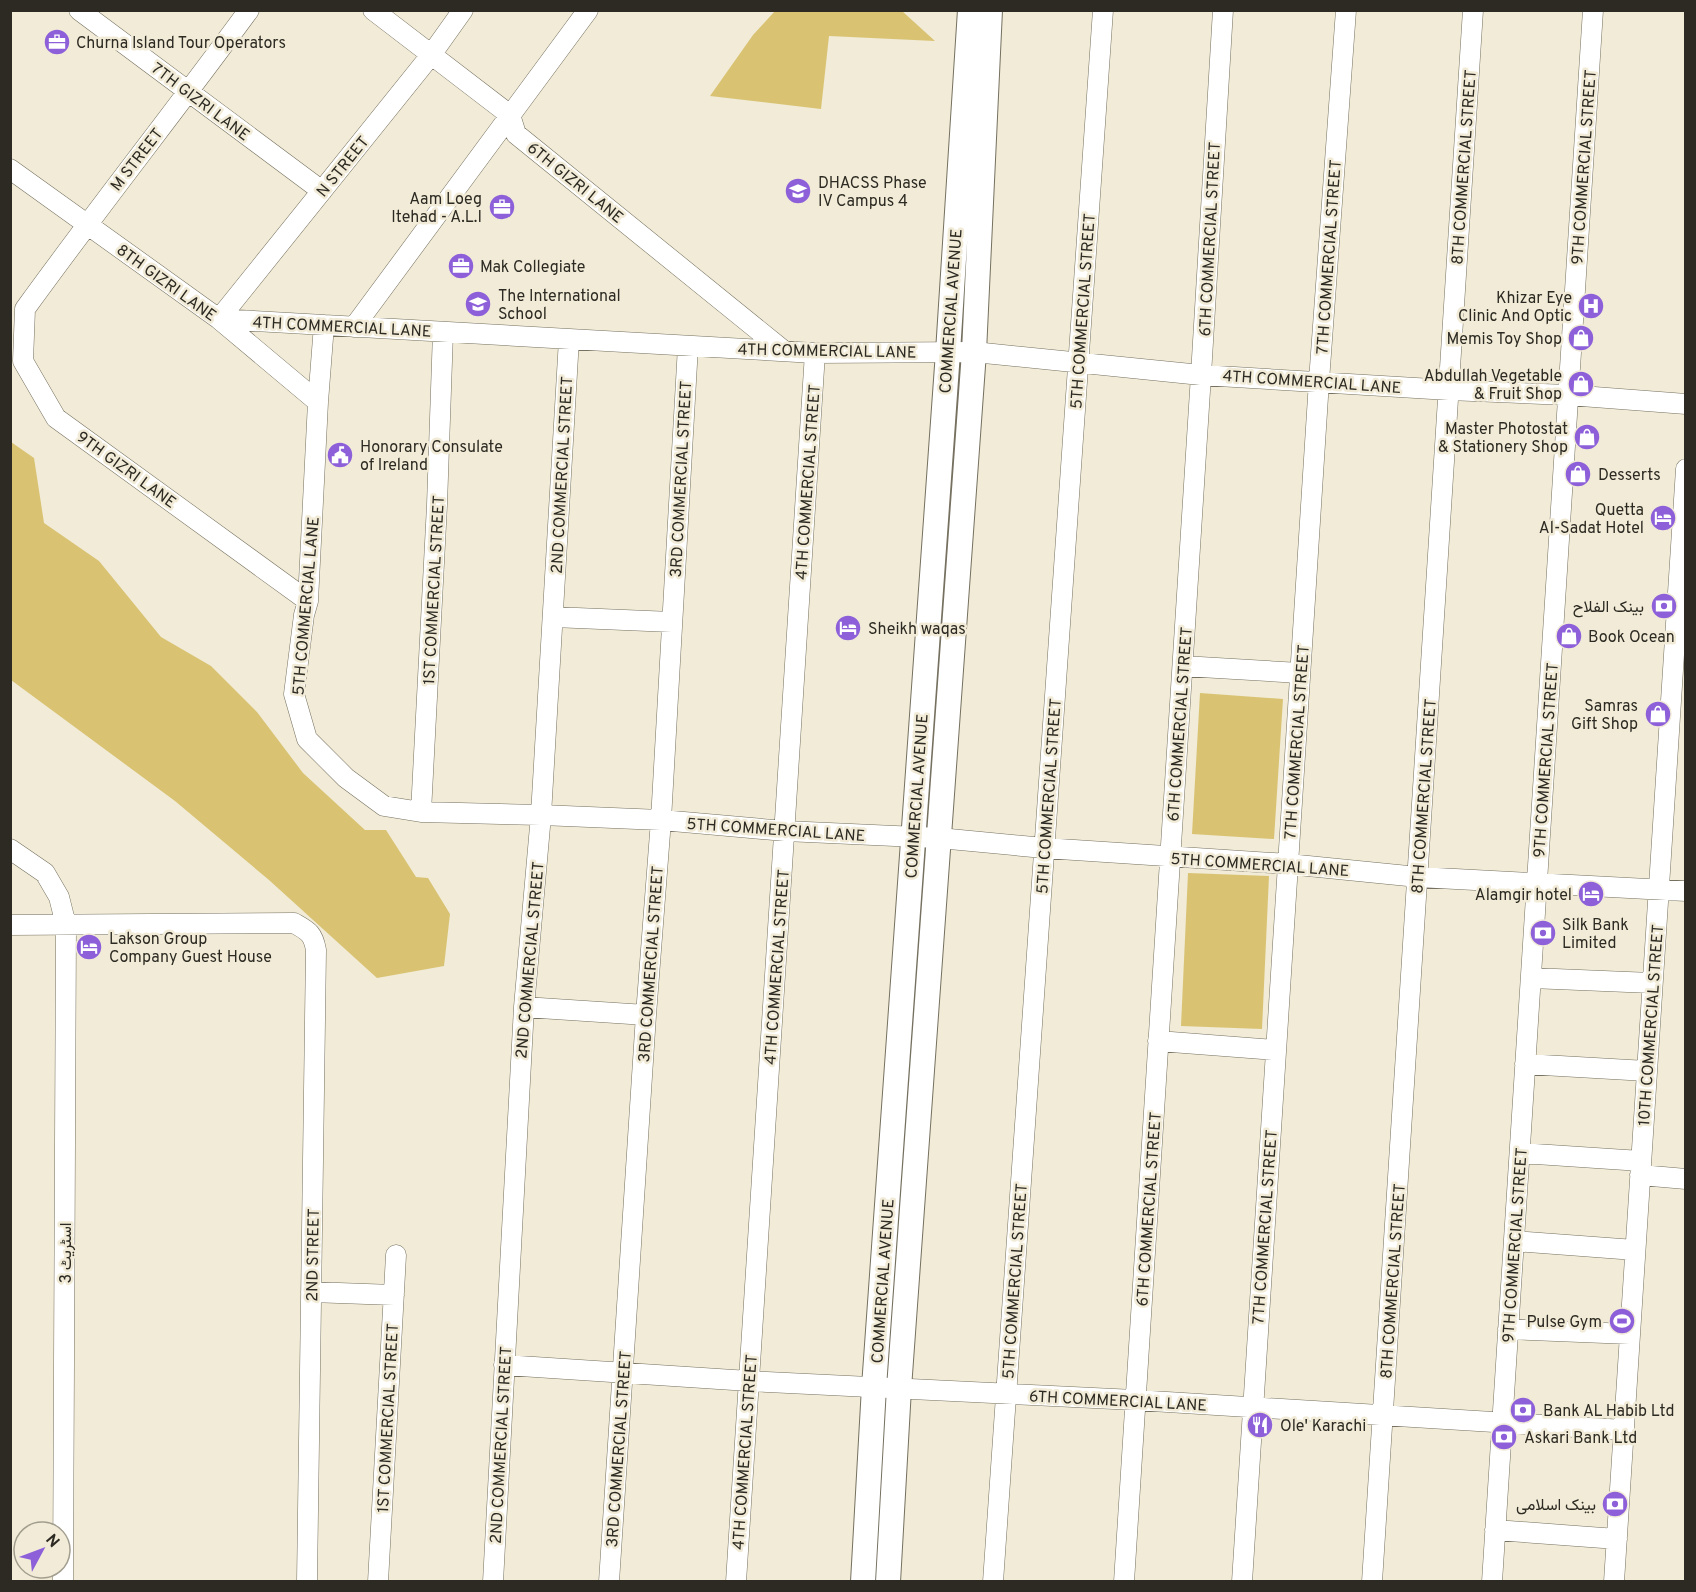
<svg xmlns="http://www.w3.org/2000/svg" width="1696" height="1592" viewBox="0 0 1696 1592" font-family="Overpass,Vazirmatn,sans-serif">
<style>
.green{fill:#d9c372}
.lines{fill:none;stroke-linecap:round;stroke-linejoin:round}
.minor-casing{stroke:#75705f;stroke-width:21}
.major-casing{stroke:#75705f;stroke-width:26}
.minor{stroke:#fff;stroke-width:20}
.major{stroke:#fff;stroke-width:24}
.labels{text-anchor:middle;stroke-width:5;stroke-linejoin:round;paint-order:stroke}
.poi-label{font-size:16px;fill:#2c2a22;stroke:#f1ebd7;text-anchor:start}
.street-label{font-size:16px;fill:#2c2a22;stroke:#f1ebd7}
</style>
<rect width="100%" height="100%" fill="#f1ebd7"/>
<path class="green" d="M775,11H902L935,41L829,36L821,109L710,96L753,35Z
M11,442L34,458L44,523L99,561L161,637L211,666L257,712L303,773L365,830H386L416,877L428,878L450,914L444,966L377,978L269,880L175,801L11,680Z
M1200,693L1283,699L1274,839L1192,834Z
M1188,873L1269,876L1262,1029L1181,1026Z"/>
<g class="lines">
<defs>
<path id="minor" d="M79,10L322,191
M373,10L510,115L516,134L784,351
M10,169L219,319L318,402
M25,309L23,361L56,418L308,601
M25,309C98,208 175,111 249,10
M219,319L815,353L974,352L1201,375L1449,390L1568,395L1686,404
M219,319L431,55L463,10
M324,325L318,402L308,601L304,615L294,694L307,739L346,778L384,806L421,812L541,815L661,820L785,831L939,838L1044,848L1288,864L1418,877L1686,891
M354,327L588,10
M553,617L672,622
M1183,666L1300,673
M421,812L437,505L443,332
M10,849L45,873L59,897L66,925L63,1582
M10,925L294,923C308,931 313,933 316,950L307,1582
M1531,978L1652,983
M524,1007L646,1015
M1158,1041L1275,1050
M1525,1064L1647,1071
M1520,1153L1641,1161
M1640,1175L1686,1179
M1514,1241L1635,1250
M311,1292L394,1295
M1508,1329L1630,1334
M504,1365L749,1381L1135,1400L1624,1430
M1495,1530L1617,1539
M378,1582L396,1255
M493,1582L524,1007L541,815L569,339
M609,1582L646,1015L661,820L688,346
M736,1582L815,353
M993,1582L1103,10
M1124,1582L1201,375L1223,10
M1242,1582L1319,381L1346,10
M1372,1582L1473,10
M1492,1582L1593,10
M1614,1582L1686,469"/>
<path id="major" d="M863,1582L874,1387L948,352L970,10
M888,1582L899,1388L974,352L990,10"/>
</defs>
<use href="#minor" class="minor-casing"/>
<use href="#major" class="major-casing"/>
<use href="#minor" class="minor"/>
<use href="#major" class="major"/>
</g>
<defs>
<symbol id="office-disc" viewBox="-11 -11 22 22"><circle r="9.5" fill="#8d60da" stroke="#f1ebd7"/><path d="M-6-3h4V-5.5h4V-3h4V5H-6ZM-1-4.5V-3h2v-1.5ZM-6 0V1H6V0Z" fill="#fff"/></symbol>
<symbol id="school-disc" viewBox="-11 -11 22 22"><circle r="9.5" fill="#8d60da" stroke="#f1ebd7"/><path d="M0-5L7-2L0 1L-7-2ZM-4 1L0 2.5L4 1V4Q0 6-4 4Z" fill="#fff"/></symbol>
<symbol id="hospital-disc" viewBox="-11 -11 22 22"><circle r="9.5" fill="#8d60da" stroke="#f1ebd7"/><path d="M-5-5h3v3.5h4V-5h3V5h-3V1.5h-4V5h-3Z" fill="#fff"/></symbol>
<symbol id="shop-disc" viewBox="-11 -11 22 22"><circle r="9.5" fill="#8d60da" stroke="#f1ebd7"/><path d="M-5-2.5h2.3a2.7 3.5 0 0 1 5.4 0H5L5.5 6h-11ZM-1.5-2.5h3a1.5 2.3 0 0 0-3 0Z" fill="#fff"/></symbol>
<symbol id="civic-disc" viewBox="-11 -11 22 22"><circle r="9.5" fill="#8d60da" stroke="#f1ebd7"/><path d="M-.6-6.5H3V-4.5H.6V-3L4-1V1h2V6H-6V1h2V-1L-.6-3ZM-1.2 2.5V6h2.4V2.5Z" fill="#fff"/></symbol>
<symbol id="hotel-disc" viewBox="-11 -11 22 22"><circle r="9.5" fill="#8d60da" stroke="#f1ebd7"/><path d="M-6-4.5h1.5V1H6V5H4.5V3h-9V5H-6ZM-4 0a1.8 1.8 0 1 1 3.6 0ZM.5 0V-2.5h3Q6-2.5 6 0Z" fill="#fff"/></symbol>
<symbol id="bank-disc" viewBox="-11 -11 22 22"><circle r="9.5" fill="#8d60da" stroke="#f1ebd7"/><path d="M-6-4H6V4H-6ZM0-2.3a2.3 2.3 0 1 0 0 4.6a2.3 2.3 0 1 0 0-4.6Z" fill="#fff"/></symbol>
<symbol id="stadium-disc" viewBox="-11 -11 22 22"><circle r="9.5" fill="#8d60da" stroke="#f1ebd7"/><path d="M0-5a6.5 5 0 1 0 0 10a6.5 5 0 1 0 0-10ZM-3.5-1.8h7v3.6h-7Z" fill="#fff"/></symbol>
<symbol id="restaurant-disc" viewBox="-11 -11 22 22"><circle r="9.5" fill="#8d60da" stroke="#f1ebd7"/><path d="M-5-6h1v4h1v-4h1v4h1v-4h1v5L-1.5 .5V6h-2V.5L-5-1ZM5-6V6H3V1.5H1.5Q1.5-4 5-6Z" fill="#fff"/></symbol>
</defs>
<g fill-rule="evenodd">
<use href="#office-disc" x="42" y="27" width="30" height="30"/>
<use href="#school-disc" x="783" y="176" width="30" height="30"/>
<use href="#office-disc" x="487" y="192" width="30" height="30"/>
<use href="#office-disc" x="446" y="251" width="30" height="30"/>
<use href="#school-disc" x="463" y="289" width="30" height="30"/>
<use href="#hospital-disc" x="1576" y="291" width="30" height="30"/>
<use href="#shop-disc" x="1566" y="323" width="30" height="30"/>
<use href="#shop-disc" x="1566" y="369" width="30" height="30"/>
<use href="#shop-disc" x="1572" y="422" width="30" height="30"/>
<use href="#civic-disc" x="325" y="440" width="30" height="30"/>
<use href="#shop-disc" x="1563" y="459" width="30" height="30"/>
<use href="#hotel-disc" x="1648" y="503" width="30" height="30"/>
<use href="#bank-disc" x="1649" y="591" width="30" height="30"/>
<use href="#hotel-disc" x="833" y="613" width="30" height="30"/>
<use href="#shop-disc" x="1554" y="621" width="30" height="30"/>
<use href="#shop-disc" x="1643" y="699" width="30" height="30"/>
<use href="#hotel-disc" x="1576" y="879" width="30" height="30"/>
<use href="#bank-disc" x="1528" y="918" width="30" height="30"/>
<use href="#hotel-disc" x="74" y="932" width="30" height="30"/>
<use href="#stadium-disc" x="1607" y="1306" width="30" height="30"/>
<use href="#bank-disc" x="1508" y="1395" width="30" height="30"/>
<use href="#restaurant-disc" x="1245" y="1410" width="30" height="30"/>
<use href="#bank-disc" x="1489" y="1422" width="30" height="30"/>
<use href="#bank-disc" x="1600" y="1489" width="30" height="30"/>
</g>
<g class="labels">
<g class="poi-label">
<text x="76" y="48">Churna Island Tour Operators</text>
<text x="818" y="188">DHACSS Phase<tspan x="818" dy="18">IV Campus 4</tspan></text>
<text x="482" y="204" text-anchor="end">Aam Loeg<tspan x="482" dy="18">Itehad - A.L.I</tspan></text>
<text x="480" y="272">Mak Collegiate</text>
<text x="498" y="301">The International<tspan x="498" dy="18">School</tspan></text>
<text x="1572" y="303" text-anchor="end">Khizar Eye<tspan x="1572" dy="18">Clinic And Optic</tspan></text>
<text x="1562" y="344" text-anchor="end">Memis Toy Shop</text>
<text x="1562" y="381" text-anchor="end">Abdullah Vegetable<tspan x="1562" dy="18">&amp; Fruit Shop</tspan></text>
<text x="1568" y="434" text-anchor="end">Master Photostat<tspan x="1568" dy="18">&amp; Stationery Shop</tspan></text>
<text x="360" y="452">Honorary Consulate<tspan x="360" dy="18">of Ireland</tspan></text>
<text x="1598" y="480">Desserts</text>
<text x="1644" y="515" text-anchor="end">Quetta<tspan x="1644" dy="18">Al-Sadat Hotel</tspan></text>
<text x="1644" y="612" text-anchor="end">بینک الفلاح</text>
<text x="868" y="634">Sheikh waqas</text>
<text x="1588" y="642">Book Ocean</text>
<text x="1638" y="711" text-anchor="end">Samras<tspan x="1638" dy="18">Gift Shop</tspan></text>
<text x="1572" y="900" text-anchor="end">Alamgir hotel</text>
<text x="1562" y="930">Silk Bank<tspan x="1562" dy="18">Limited</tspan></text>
<text x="109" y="944">Lakson Group<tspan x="109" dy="18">Company Guest House</tspan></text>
<text x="1602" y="1327" text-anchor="end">Pulse Gym</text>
<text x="1543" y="1416">Bank AL Habib Ltd</text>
<text x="1280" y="1431">Ole' Karachi</text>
<text x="1524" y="1443">Askari Bank Ltd</text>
<text x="1596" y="1510" text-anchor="end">بینک اسلامی</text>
</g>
<g class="street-label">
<text transform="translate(201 101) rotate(37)" y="6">7TH GIZRI LANE</text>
<text transform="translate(136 159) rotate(-52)" y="6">M STREET</text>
<text transform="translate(342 166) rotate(-51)" y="6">N STREET</text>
<text transform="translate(1463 167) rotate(-86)" y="6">8TH COMMERCIAL STREET</text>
<text transform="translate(1583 167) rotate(-86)" y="6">9TH COMMERCIAL STREET</text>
<text transform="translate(576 182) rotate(39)" y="6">6TH GIZRI LANE</text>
<text transform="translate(1209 239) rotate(-87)" y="6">6TH COMMERCIAL STREET</text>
<text transform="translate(1328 257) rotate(-86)" y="6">7TH COMMERCIAL STREET</text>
<text transform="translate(167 282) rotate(36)" y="6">8TH GIZRI LANE</text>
<text transform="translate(950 311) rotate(-86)" y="6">COMMERCIAL AVENUE</text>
<text transform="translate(1082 311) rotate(-86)" y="6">5TH COMMERCIAL STREET</text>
<text transform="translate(342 326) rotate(3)" y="6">4TH COMMERCIAL LANE</text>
<text transform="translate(827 350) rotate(1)" y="6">4TH COMMERCIAL LANE</text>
<text transform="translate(1312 381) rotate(4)" y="6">4TH COMMERCIAL LANE</text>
<text transform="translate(127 469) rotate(36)" y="6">9TH GIZRI LANE</text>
<text transform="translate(561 475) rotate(-87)" y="6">2ND COMMERCIAL STREET</text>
<text transform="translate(680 479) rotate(-87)" y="6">3RD COMMERCIAL STREET</text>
<text transform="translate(807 482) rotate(-86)" y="6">4TH COMMERCIAL STREET</text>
<text transform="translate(433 590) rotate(-87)" y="6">1ST COMMERCIAL STREET</text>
<text transform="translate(305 606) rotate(-85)" y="6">5TH COMMERCIAL LANE</text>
<text transform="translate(1179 724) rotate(-86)" y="6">6TH COMMERCIAL STREET</text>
<text transform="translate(1296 742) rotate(-86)" y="6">7TH COMMERCIAL STREET</text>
<text transform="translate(1545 760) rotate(-86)" y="6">9TH COMMERCIAL STREET</text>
<text transform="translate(916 796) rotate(-86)" y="6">COMMERCIAL AVENUE</text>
<text transform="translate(1048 796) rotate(-86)" y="6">5TH COMMERCIAL STREET</text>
<text transform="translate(1423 796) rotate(-86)" y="6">8TH COMMERCIAL STREET</text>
<text transform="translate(776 829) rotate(4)" y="6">5TH COMMERCIAL LANE</text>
<text transform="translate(1260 864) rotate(4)" y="6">5TH COMMERCIAL LANE</text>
<text transform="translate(529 960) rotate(-85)" y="6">2ND COMMERCIAL STREET</text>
<text transform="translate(650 964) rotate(-86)" y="6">3RD COMMERCIAL STREET</text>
<text transform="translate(776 967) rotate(-86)" y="6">4TH COMMERCIAL STREET</text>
<text transform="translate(1650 1025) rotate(-86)" y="6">10TH COMMERCIAL STREET</text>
<text transform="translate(1148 1209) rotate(-86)" y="6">6TH COMMERCIAL STREET</text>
<text transform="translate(1264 1227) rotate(-86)" y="6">7TH COMMERCIAL STREET</text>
<text transform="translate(1514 1245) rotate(-86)" y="6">9TH COMMERCIAL STREET</text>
<text transform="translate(65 1253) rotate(-90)" y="6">اسٹریٹ 3</text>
<text transform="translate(312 1255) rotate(-89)" y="6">2ND STREET</text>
<text transform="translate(882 1281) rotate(-86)" y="6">COMMERCIAL AVENUE</text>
<text transform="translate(1014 1281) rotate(-86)" y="6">5TH COMMERCIAL STREET</text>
<text transform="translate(1392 1281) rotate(-86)" y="6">8TH COMMERCIAL STREET</text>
<text transform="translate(1118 1400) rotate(3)" y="6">6TH COMMERCIAL LANE</text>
<text transform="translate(387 1418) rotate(-87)" y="6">1ST COMMERCIAL STREET</text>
<text transform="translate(500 1445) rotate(-87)" y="6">2ND COMMERCIAL STREET</text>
<text transform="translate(618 1449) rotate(-86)" y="6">3RD COMMERCIAL STREET</text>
<text transform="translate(744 1452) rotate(-86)" y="6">4TH COMMERCIAL STREET</text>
</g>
</g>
<rect width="1696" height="1592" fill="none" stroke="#2c2a22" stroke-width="24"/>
<g transform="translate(42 1550) rotate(49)"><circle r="28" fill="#f1ebd7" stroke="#a29e8f" stroke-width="1.5"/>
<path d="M0-4.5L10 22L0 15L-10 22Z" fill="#8d60da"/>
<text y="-9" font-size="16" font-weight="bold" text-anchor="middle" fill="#2c2a22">N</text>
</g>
</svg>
